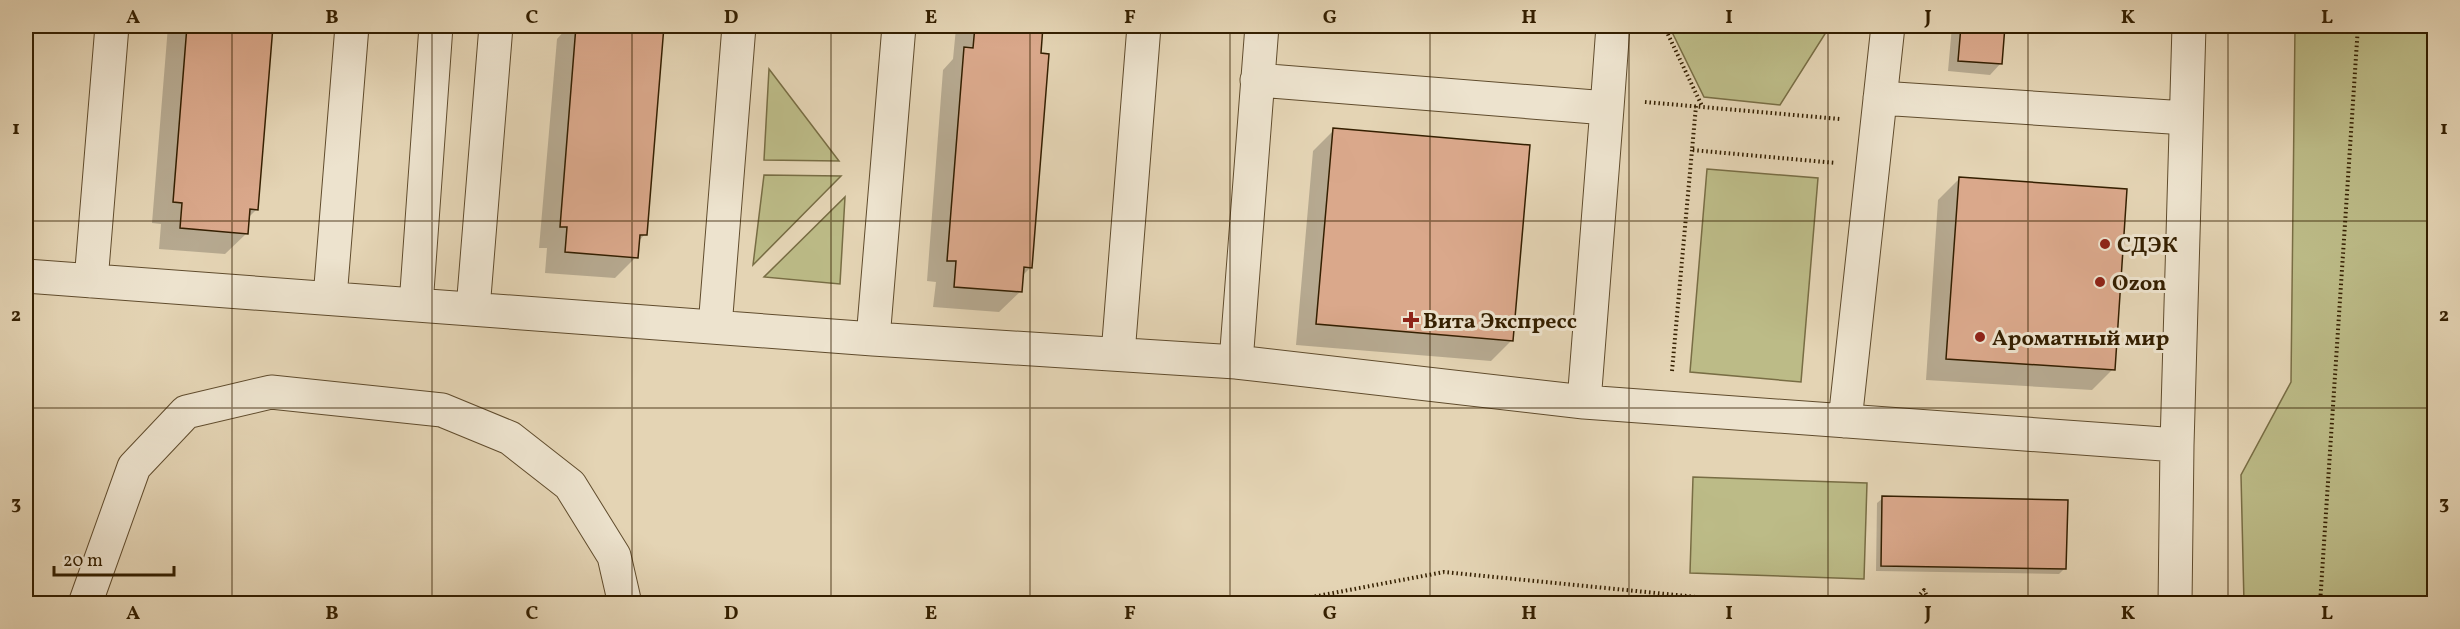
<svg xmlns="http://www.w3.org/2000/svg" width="2460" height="629" viewBox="0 0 2460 629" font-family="Vollkorn,serif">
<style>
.green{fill:#bcbb87;stroke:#786d44;stroke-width:1.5}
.shadow{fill:#0003}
.building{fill:#daa88b;stroke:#341f00;stroke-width:1.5}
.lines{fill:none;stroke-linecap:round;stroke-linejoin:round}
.minor-casing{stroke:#604c2d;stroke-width:35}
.path{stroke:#341f00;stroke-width:4;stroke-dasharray:1.5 3;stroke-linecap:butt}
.minor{stroke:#ede3ce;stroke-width:33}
.grid{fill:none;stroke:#341f00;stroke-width:1.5;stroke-opacity:0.55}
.poi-dot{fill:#8f2418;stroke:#ede3ce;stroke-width:2}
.labels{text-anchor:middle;stroke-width:6;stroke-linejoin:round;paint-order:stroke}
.poi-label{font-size:22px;font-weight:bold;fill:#341f00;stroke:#ede3ce;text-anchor:start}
.neatline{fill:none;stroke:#341f00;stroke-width:2}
.grid-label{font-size:20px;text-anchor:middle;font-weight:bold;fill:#341f00}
</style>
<rect width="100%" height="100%" fill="#e4d4b4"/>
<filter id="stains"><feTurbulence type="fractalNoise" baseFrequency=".00333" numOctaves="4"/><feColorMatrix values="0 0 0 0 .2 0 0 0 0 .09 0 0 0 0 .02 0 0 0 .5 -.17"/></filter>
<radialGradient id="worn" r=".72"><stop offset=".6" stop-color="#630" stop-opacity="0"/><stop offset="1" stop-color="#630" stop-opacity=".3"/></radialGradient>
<path class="green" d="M1669,26H1830L1780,105L1704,97Z
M2295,26H2434V603H2244L2241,475L2291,382Z
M769,69L839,161L764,160Z
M1707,169L1818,178L1801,382L1690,372Z
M764,175L841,176L753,265Z
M845,197L840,284L764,277Z
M1693,477L1867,483L1864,579L1690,573Z"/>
<path class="shadow" d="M168,26H271L257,209L248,218L247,233L225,254L159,249L161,224L152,223Z
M566,26H662L645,234L638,242L636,257L615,278L545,273L547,248H539L557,39L566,29Z
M945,26H1042L1031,267L1022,276L1021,291L999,312L933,307L936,282L927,281L943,70L953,59L956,28H945Z
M1952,26H2003L2001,63L1990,75L1948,71Z
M1334,130L1512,340L1491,361L1296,345L1313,151Z
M1959,179L2113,369L2092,390L1926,380L1938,200Z
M1883,498L2065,568L2059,574L1876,571L1877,503Z"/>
<path class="building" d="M187,26H273L258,210L250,209L248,234L180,228L182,203L173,202Z
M576,26H664L647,235H640L638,258L565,252L567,227H560Z
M975,26H1043L1041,53L1049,54L1032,268L1024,267L1022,292L954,287L956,261H947L964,47L973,48Z
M1961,26H2005L2002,64L1958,61Z
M1333,128L1530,145L1513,341L1316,324Z
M1959,177L2127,189L2115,370L1946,359Z
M1882,496L2068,500L2066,569L1881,566Z"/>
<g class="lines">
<defs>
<path id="minor" d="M1257,80L1607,108L1613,26
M1880,98L2186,118
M26,276L873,339L1236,362L1584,402L2177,445L2175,604
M91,281L112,26
M330,298L352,26
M416,305L436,26
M473,309L496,26
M715,327L739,26
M873,339L899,26
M1118,354L1144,26
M1236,362L1262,26
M1584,402L1607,108
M1845,421L1888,26
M2177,445L2189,26
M85,604L134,467L186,412L271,392L442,410L510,438L570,485L614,556L625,604"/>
</defs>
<use href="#minor" class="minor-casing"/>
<path class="path" d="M1664,26L1702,106
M1645,102L1840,119
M1696,106L1692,150L1836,163
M1672,371L1692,150
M1275,604L1444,572L1737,601L1788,604
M1911,604L1924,590L1931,604
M2320,604L2358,26"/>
<use href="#minor" class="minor"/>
</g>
<path class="grid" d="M232,26V604M432,26V604M632,26V604M831,26V604M1030,26V604M1230,26V604M1430,26V604M1629,26V604M1828,26V604M2028,26V604M2228,26V604M26,221H2434M26,408H2434"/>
<g class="poi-dot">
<circle cx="2105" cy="244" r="6"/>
<circle cx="2100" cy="282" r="6"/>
<path d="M1408 311h6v6h6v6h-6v6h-6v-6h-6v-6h6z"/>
<circle cx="1980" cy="337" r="6"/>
</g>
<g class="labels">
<g class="poi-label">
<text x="2117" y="252">СДЭК</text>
<text x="2112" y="290">Ozon</text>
<text x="1423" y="328">Вита Экспресс</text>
<text x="1992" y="345">Ароматный мир</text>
</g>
</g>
<rect width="2460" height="629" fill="none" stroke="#e4d4b4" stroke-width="66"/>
<path d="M54 566v9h120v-9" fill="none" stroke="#341f00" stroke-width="3"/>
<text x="63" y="566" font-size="18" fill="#341f00" stroke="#ede3ce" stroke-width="4.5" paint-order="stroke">20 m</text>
<rect x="33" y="33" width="2394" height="563" class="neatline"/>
<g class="grid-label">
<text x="133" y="23">A</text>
<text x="332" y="23">B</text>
<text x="532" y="23">C</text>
<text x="731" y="23">D</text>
<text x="931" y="23">E</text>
<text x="1130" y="23">F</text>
<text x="1330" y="23">G</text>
<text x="1529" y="23">H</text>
<text x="1729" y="23">I</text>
<text x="1928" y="23">J</text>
<text x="2128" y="23">K</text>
<text x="2327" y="23">L</text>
<text x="16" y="134">1</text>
<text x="2444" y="134">1</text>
<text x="16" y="321">2</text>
<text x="2444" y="321">2</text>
<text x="16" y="509">3</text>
<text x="2444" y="509">3</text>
<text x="133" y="619">A</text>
<text x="332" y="619">B</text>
<text x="532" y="619">C</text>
<text x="731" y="619">D</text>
<text x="931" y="619">E</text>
<text x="1130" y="619">F</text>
<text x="1330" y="619">G</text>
<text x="1529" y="619">H</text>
<text x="1729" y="619">I</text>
<text x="1928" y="619">J</text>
<text x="2128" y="619">K</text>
<text x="2327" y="619">L</text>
</g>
<rect width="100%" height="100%" filter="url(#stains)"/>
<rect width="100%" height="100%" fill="url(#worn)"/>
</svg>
